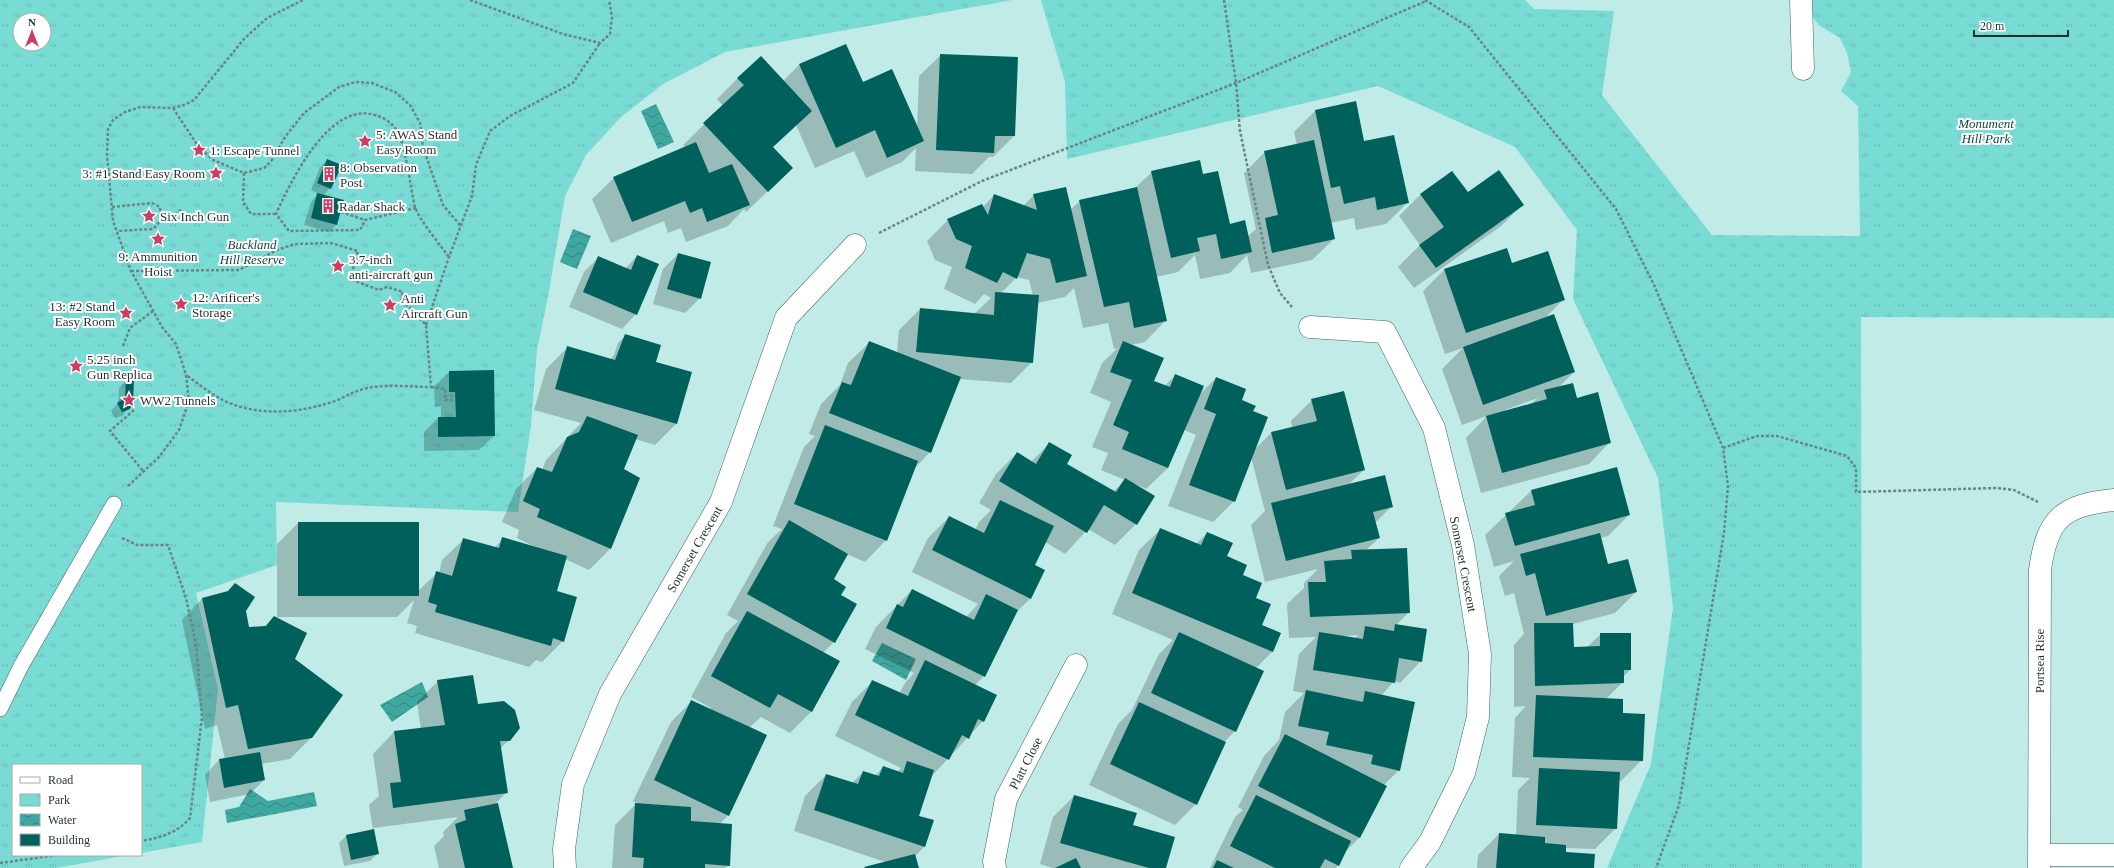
<svg xmlns="http://www.w3.org/2000/svg" width="2114" height="868" viewBox="0 0 2114 868" font-family="'Times New Roman',serif">
<style>
.park{fill:url(#park-tufts);fill-rule:evenodd}
.water{fill:url(#water-waves)}
.shadow{fill:#0003;fill-rule:evenodd}
.building{fill:#00605c}
.lines{fill:none;stroke-linecap:round;stroke-linejoin:round}
.lane-casing{stroke:#3c6461;stroke-width:16}
.street-casing{stroke:#3c6461;stroke-width:23}
.path{stroke:#698684;stroke-width:2.5;stroke-dasharray:3 2;stroke-linecap:butt}
.lane{stroke:#fff;stroke-width:15}
.street{stroke:#fff;stroke-width:22}
.labels{text-anchor:middle;stroke-width:4;stroke-linejoin:round;paint-order:stroke}
.park-label{font-size:13px;font-style:italic;fill:#103f3c;stroke:#fff}
.poi-label{font-size:13px;fill:#1f302f;stroke:#fff;text-anchor:start}
.street-label{font-size:13px;fill:#1f302f;stroke:#fff}
</style>
<defs>
<pattern id="park-tufts" width="24" height="20" patternUnits="userSpaceOnUse"><rect width="24" height="20" fill="#79dcd4"/><path d="M3 7l-1-3M5 7V3M7 7l1-3M15 17l-1-3M17 17v-4M19 17l1-3" fill="none" stroke="#68bdb6"/></pattern>
<pattern id="water-waves" width="16" height="10" patternUnits="userSpaceOnUse"><rect width="16" height="10" fill="#3ea7a0"/><path d="M0 5q4-4 8 0t8 0" fill="none" stroke="#338883"/></pattern>
</defs>
<rect width="100%" height="100%" fill="#c0ebe7"/>
<path class="park" d="M0,0H1012L725,52L663,84L620,118L586,155L565,196L548,297L537,350L531,425L518,512L276,502L277,565L196,593L218,689L202,842L141,853V765H13V855H129L56,868H0ZM20,20H44V44H20Z
M1041,0H1525L1534,9L1614,11L1602,95L1712,235L1860,236L1858,106L1841,91L1851,72L1847,53L1840,38L1820,26L1806,10V0H2114V318L1861,317L1862,868H1607L1651,764L1673,608L1658,478L1573,299L1577,230L1515,147L1378,86L1067,159L1065,82Z"/>
<path class="water" d="M656,104L674,142L658,149L641,111Z
M573,229L591,236L577,269L560,262Z
M882,643L916,659L906,680L872,661Z
M422,682L428,697L392,722L380,705Z
M250,789L268,801L314,792L317,806L227,823L225,810L239,807Z"/>
<path class="shadow" d="M846,45L863,83L917,129L919,76L941,55L1014,136L993,157H989L972,174L915,171L916,148L902,162L866,178L854,151L815,168L796,125L772,148L770,189L746,212L744,209L728,226L686,242L681,228L668,233L664,221L611,243L592,199L614,178L686,148L683,145L723,106L717,99L738,78L783,81L799,65Z
M1355,102L1363,142L1407,203L1386,224L1356,230L1354,218L1330,223L1334,239L1312,260L1251,273L1247,255L1230,273L1200,279L1195,255L1178,272L1156,277L1166,320L1145,342L1131,345L1153,382L1164,386L1176,375L1198,396L1216,378L1252,411L1253,451L1271,433L1292,428L1291,421L1312,400L1364,470L1348,485L1392,506L1375,523L1379,538L1365,551L1409,612L1396,625L1421,661L1400,683L1394,681L1381,696L1399,770L1384,785L1386,786L1359,838L1345,852L1338,865L1336,868H1210L1235,817L1243,810L1238,807L1264,756L1279,740L1285,712L1304,693L1293,691L1299,654L1316,637L1289,638L1287,604L1304,588V583L1318,569L1265,582L1251,525L1265,511L1251,457L1234,501L1213,522L1168,506L1196,435L1184,430L1168,468L1146,489L1135,484L1136,524L1115,545L1088,529L1065,554L1045,542L1033,565L1044,570L1030,599L1014,614L984,676L975,685L983,721L931,777L918,816L924,847L915,856L918,868H866L888,863L794,831L805,796L826,775L852,783L863,772L875,776L883,767L897,772L901,768L835,736L852,702L873,681L899,694L905,683L914,673L865,649L876,627L912,590L966,617L978,604L912,572L928,538L949,517L975,530L979,522L991,510L979,503L996,474L1017,453L1031,462L1050,443L1065,464L1113,492L1125,480L1101,470L1108,453L1092,447L1111,402L1090,393L1102,363L1118,348L1114,349L1108,323L1083,328L1074,288L1065,297L1037,303L1032,362L1011,383L959,379L930,452L915,468L886,540L865,562L847,554L832,580L839,596L855,605L834,642L823,653L811,712L790,733L761,717L749,728L728,815L720,824L729,865L726,868H612L615,825L637,803L633,801L671,722L692,701L710,710L711,708L691,697L726,633L738,621L727,615L768,542L782,529L773,526L804,447L815,436L809,434L821,404L840,385L848,363L870,342L897,353L899,330L920,309L974,314L991,298L984,294L975,304L944,289L952,267L935,260L927,241L948,220L983,207L994,195L1023,206L1034,195L1070,210L1080,201L1135,188L1152,172L1202,176L1230,225L1247,237L1256,229L1244,173L1265,152L1297,145L1294,132L1315,111ZM1017,277L1029,280L1033,296L1001,293ZM1358,635L1355,638L1343,636Z
M327,160L330,188L323,196L336,225L329,232L304,225L311,202L319,194L311,190L320,167Z
M1452,172L1468,194L1522,205L1501,226L1414,288L1398,267L1420,245L1399,216L1420,195Z
M678,254L700,298L685,313L653,304L663,269Z
M637,256L636,314L622,329L569,307L584,272L599,257L625,269Z
M1511,265L1563,300L1545,318L1574,372L1558,388L1576,399L1610,442L1589,464L1481,493L1466,438L1487,416L1462,425L1442,369L1463,348L1445,354L1423,291L1444,270ZM1538,398L1531,404L1505,411V410Z
M625,336L655,362L691,373L676,424L655,445L635,439L623,470L639,479L610,549L589,570L565,559L556,591L563,641L542,662L536,660L529,667L415,633L417,626L407,623L414,600L397,617H277V544L298,523L418,591L437,573H439L442,560L464,539L494,548L503,539L537,548L517,538L519,530L502,522L516,489L537,468L542,470L546,460L581,423L534,410L546,369L567,348L610,360L614,355L618,343Z
M493,371L494,436L479,450L424,451V432L438,418H441V406L435,407L434,387L449,372Z
M127,380L129,408L122,416L115,418L111,411L118,403L119,388Z
M1616,468L1629,515L1608,536L1600,538L1607,565L1636,592L1615,613L1573,624V648L1587,647L1601,634L1630,670L1623,677V682L1606,699L1621,714L1642,760L1621,781H1618L1616,828L1595,849L1565,848V853L1593,868H1477L1478,855L1499,834L1516,835L1518,790L1530,778L1512,777L1515,718L1526,706L1514,707V645L1524,634L1514,593L1505,596L1499,576L1514,561L1494,567L1485,535L1531,491Z
M1161,529L1196,544L1207,533L1241,575L1254,599L1261,625L1280,634L1272,652L1256,668L1235,731L1224,742L1196,804L1175,825L1089,785L1118,724L1132,710L1159,654L1173,640L1112,614L1139,550Z
M203,598L245,610L248,628L264,627L274,617L294,660L311,738L290,759L261,764L264,780L250,794L210,802L205,775L219,760L225,759L217,725L205,729L182,620Z
M438,681L478,705L509,740L500,749L507,792L496,803L512,868H439L434,846L444,836L443,832L458,817L373,828L377,854L370,861L344,866L339,843L347,835L373,830L369,805L379,796L373,754L394,732L421,729L417,702Z
M1074,796L1132,826L1165,868H1053L1040,864L1053,817Z"/>
<path class="building" d="M846,44L863,82L892,69L924,141L887,158L875,130L836,148L799,64Z
M940,54L1018,57L1015,136H995L994,153L936,150Z
M761,56L812,111L773,147L793,168L768,192L703,123L744,85L737,78Z
M1356,101L1364,141L1394,135L1409,203L1377,210L1375,197L1344,204L1340,186L1331,188L1315,110Z
M1314,140L1335,239L1272,253L1265,218L1278,215L1264,151Z
M696,142L709,173L732,164L750,205L707,222L702,208L690,213L685,201L632,222L613,177Z
M327,159L342,165L331,189L317,183Z
M1200,160L1203,174L1218,171L1230,224L1245,220L1252,252L1221,259L1216,234L1197,238L1200,251L1171,258L1151,171Z
M1499,170L1524,205L1436,268L1419,245L1444,227L1420,194L1452,171L1468,192Z
M1066,187L1087,276L1056,283L1050,259L1027,253L1017,279L1003,272L997,283L965,268L972,246L956,239L947,219L982,204L988,215L994,194L1037,210L1033,194Z
M1137,187L1167,321L1134,328L1129,302L1104,307L1079,200Z
M317,193L344,200L337,225L311,218Z
M1507,248L1512,263L1548,251L1565,300L1466,333L1444,269Z
M678,253L711,262L701,299L667,289Z
M637,255L659,264L637,315L583,292L598,256L631,270Z
M995,292L1039,295L1033,363L916,352L920,308L994,315Z
M1554,314L1575,372L1483,405L1463,347Z
M625,334L661,345L656,362L692,372L677,424L555,389L567,346L615,360Z
M869,341L961,377L931,453L829,413L842,382L851,385Z
M1123,341L1164,358L1154,381L1170,387L1175,374L1204,386L1168,468L1122,449L1129,432L1113,425L1132,380L1110,372Z
M494,370L495,436L438,437V417H456L455,392H449V371Z
M1216,377L1246,389L1242,400L1256,406L1253,411L1268,417L1235,502L1189,485L1216,414L1204,409Z
M126,379L134,380L133,402L130,409L122,412L117,403L125,398Z
M1573,383L1577,398L1598,392L1611,443L1502,473L1486,416L1547,399L1544,390Z
M1344,391L1365,470L1286,490L1271,432L1317,421L1311,399Z
M587,416L638,435L624,469L640,478L611,549L537,517L540,509L523,501L537,467L552,472L567,437L579,432Z
M825,425L918,461L887,541L794,504Z
M1049,442L1072,455L1067,464L1116,492L1125,478L1155,496L1137,525L1104,505L1087,533L999,481L1017,452L1036,464Z
M1617,467L1630,515L1515,546L1505,513L1535,505L1531,490Z
M1385,475L1393,507L1373,512L1380,538L1286,561L1271,503Z
M1000,500L1054,526L1035,565L1045,570L1031,599L932,550L949,516L984,533Z
M789,520L848,554L834,579L846,587L841,595L857,604L835,643L747,594Z
M298,522H419V596H298Z
M1160,528L1201,545L1207,532L1233,543L1227,556L1247,565L1243,575L1262,583L1256,598L1271,604L1262,625L1281,633L1273,652L1132,593Z
M1600,533L1608,564L1628,559L1637,592L1546,616L1535,573L1526,576L1520,554Z
M502,537L567,556L557,591L577,597L564,642L553,638L551,646L435,612L437,605L428,602L436,571L452,576L463,538L499,548Z
M1407,548L1410,613L1310,617L1308,582H1326L1324,561L1352,559L1351,550Z
M235,583L255,597L246,611L249,627L266,626L274,616L307,633L295,659L343,695L312,738L248,749L238,705L226,708L202,598L228,591Z
M912,589L974,620L986,594L1018,610L985,677L886,628L897,604L903,607Z
M747,611L840,661L812,712L778,694L770,708L711,676Z
M1534,623H1573L1574,647L1600,646V633H1631V670H1624V683L1535,686Z
M1395,624L1427,629L1422,662L1399,658L1395,683L1313,670L1319,632L1363,639L1365,626L1394,631Z
M1179,632L1264,671L1236,732L1151,693Z
M925,660L997,695L984,722L978,719L969,739L962,735L949,760L855,715L872,680L908,696Z
M473,675L478,704L504,701L515,710L520,728L510,741H500L508,793L393,808L390,783L401,782L394,731L445,725L437,680Z
M1306,690L1363,702L1365,691L1415,702L1400,771L1371,764L1373,755L1326,745L1329,732L1298,726Z
M1536,695L1623,699V713L1645,714L1643,761L1533,757Z
M691,700L767,735L729,816L654,780Z
M1139,702L1226,742L1197,805L1110,764Z
M1285,734L1387,786L1360,838L1258,786Z
M260,752L265,780L224,788L219,759Z
M907,761L934,770L919,816L934,820L925,847L814,810L826,774L858,784L863,771L879,776L883,766L903,773Z
M1539,768L1620,772L1617,829L1536,825Z
M1074,795L1137,813L1133,825L1175,837L1166,868H1149L1060,843Z
M1256,795L1351,841L1339,866L1325,859L1320,868H1275L1230,846Z
M498,803L513,868H465L455,824L466,820L464,810Z
M635,803L691,807V821L732,824L730,866L705,864V868H643L644,858L632,857Z
M374,829L379,854L351,860L346,835Z
M1499,833L1545,837V843L1566,845V852L1595,854L1594,868H1496Z
M915,854L919,868H865L864,867Z
M1076,858L1081,868H1055Z
M1217,860L1234,868H1213Z"/>
<g class="lines">
<defs>
<path id="lane" d="M0,709L21,666L114,504"/>
<path id="street" d="M1801,0L1803,69
M1310,327L1385,332L1434,428L1463,545L1480,654L1478,717L1464,773L1430,842L1411,868
M2039,855H2114
M565,868L564,849L573,784L610,694L721,502L786,318L855,245
M995,868L994,861L1006,799L1076,665
M2039,868L2040,570C2047,518 2063,505 2114,500"/>
</defs>
<use href="#lane" class="lane-casing"/>
<use href="#street" class="street-casing"/>
<path class="path" d="M470,0L563,34L600,43L610,34L612,17L609,0
M1224,0L1236,83L1240,131L1268,265L1280,293L1292,307
M1425,0L1469,27L1616,209L1654,285L1723,448L1728,486L1724,533L1679,805L1656,868
M173,108L198,146L213,160L244,173L264,168L272,160L285,137L304,113L339,87L356,82L372,83L395,92L410,105L420,123L423,147L443,205L460,225
M244,173L243,202L251,214H276
M112,207L152,203L160,207L161,220L153,229L117,231
M416,208L365,220L360,230L289,231L276,214C291,181 329,101 375,115C382,117 390,121 395,128C406,141 410,188 415,207C419,219 440,245 449,257
M341,212L365,220
M160,215H175L182,209
M879,233L982,181L1236,83L1426,1
M131,271L239,270L277,250L295,244L331,243L358,251L350,279L379,290L387,287L403,292L401,303L408,306L426,325L431,387C409,387 381,383 360,390C350,393 340,400 329,403C297,413 259,416 227,402C213,396 199,384 186,375
M426,325L449,257L472,196L476,165L490,131L510,116L573,83L600,43
M123,346L130,328L153,311
M431,387L445,389V400H452V392
M134,410L110,431L143,471
M1723,448L1757,436H1777L1847,456L1856,468V492L1996,488L2014,490L2038,502
M128,486L159,457L179,430L189,401L186,375L176,344L162,327L131,271L113,221L107,155L108,129L113,120L125,112L140,107L173,108L184,105L194,100L244,39L267,18L303,0
M122,538L137,545H168L186,598L196,644L202,717L190,818C177,833 160,838 141,841
M0,863L58,855"/>
<use href="#lane" class="lane"/>
<use href="#street" class="street"/>
</g>
<defs>
<symbol id="sight-bare" viewBox="-9 -9 18 18"><path d="M0-6L1.8-2.2L6-1.7L2.9 1.2L3.7 5.4L0 3.3L-3.7 5.4L-2.9 1.2L-6-1.7L-1.8-2.2Z" fill="#cc3e64" stroke="#fff" stroke-width="2.5" paint-order="stroke"/></symbol>
<symbol id="building-bare" viewBox="-9 -9 18 18"><path d="M-4-6H4V6H1V3H-1V6H-4ZM-2.5-4.3h1.7v1.8h-1.7ZM.8-4.3h1.7v1.8H.8ZM-2.5-1h1.7V.8h-1.7ZM.8-1h1.7V.8H.8Z" fill="#cc3e64" stroke="#fff" stroke-width="2.5" paint-order="stroke"/></symbol>
</defs>
<g fill-rule="evenodd">
<use href="#sight-bare" x="355" y="131" width="20" height="20"/>
<use href="#sight-bare" x="189" y="140" width="20" height="20"/>
<use href="#sight-bare" x="206" y="163" width="20" height="20"/>
<use href="#building-bare" x="319" y="164" width="20" height="20"/>
<use href="#building-bare" x="318" y="196" width="20" height="20"/>
<use href="#sight-bare" x="139" y="206" width="20" height="20"/>
<use href="#sight-bare" x="148" y="229" width="20" height="20"/>
<use href="#sight-bare" x="328" y="256" width="20" height="20"/>
<use href="#sight-bare" x="171" y="294" width="20" height="20"/>
<use href="#sight-bare" x="380" y="295" width="20" height="20"/>
<use href="#sight-bare" x="116" y="303" width="20" height="20"/>
<use href="#sight-bare" x="66" y="356" width="20" height="20"/>
<use href="#sight-bare" x="119" y="390" width="20" height="20"/>
</g>
<g class="labels">
<g class="park-label">
<text x="1986" y="128">Monument<tspan x="1986" dy="15">Hill Park</tspan></text>
<text x="252" y="249">Buckland<tspan x="252" dy="15">Hill Reserve</tspan></text>
</g>
<g class="poi-label">
<text x="376" y="139">5: AWAS Stand<tspan x="376" dy="15">Easy Room</tspan></text>
<text x="210" y="155">1: Escape Tunnel</text>
<text x="340" y="172">8: Observation<tspan x="340" dy="15">Post</tspan></text>
<text x="205" y="178" text-anchor="end">3: #1 Stand Easy Room</text>
<text x="339" y="211">Radar Shack</text>
<text x="160" y="221">Six Inch Gun</text>
<text x="158" y="261" text-anchor="middle">9: Ammunition<tspan x="158" dy="15">Hoist</tspan></text>
<text x="349" y="264">3.7-inch<tspan x="349" dy="15">anti-aircraft gun</tspan></text>
<text x="192" y="302">12: Arificer's<tspan x="192" dy="15">Storage</tspan></text>
<text x="401" y="303">Anti<tspan x="401" dy="15">Aircraft Gun</tspan></text>
<text x="115" y="311" text-anchor="end">13: #2 Stand<tspan x="115" dy="15">Easy Room</tspan></text>
<text x="87" y="364">5.25 inch<tspan x="87" dy="15">Gun Replica</tspan></text>
<text x="140" y="405">WW2 Tunnels</text>
</g>
<g class="street-label">
<text transform="translate(694 549) rotate(-60)" y="5">Somerset Crescent</text>
<text transform="translate(1464 564) rotate(79)" y="5">Somerset Crescent</text>
<text transform="translate(2039 661) rotate(-90)" y="5">Portsea Rise</text>
<text transform="translate(1025 763) rotate(-63)" y="5">Platt Close</text>
</g>
</g>
<rect x="12" y="764" width="130" height="92" fill="#ffffff" stroke="#a5acac"/>
<rect x="20" y="777" width="20" height="6" fill="#ffffff" stroke="#a5acac"/>
<text x="48" y="784" font-size="12" fill="#1f302f">Road</text>
<rect x="20" y="794" width="20" height="12" fill="url(#park-tufts)" stroke="#a5acac"/>
<text x="48" y="804" font-size="12" fill="#1f302f">Park</text>
<rect x="20" y="814" width="20" height="12" fill="url(#water-waves)" stroke="#a5acac"/>
<text x="48" y="824" font-size="12" fill="#1f302f">Water</text>
<rect x="20" y="834" width="20" height="12" fill="#00605c" stroke="#a5acac"/>
<text x="48" y="844" font-size="12" fill="#1f302f">Building</text>
<g transform="translate(32 32)"><circle r="19" fill="#ffffff" stroke="#a5acac"/>
<path d="M0-3L7 15L0 10L-7 15Z" fill="#cc3e64"/>
<text y="-6" font-size="11" font-weight="bold" text-anchor="middle" fill="#1f302f">N</text>
</g>
<path d="M1974 30v6h94v-6" fill="none" stroke="#1f302f" stroke-width="2"/>
<text x="1980" y="30" font-size="12" fill="#1f302f" stroke="#ffffff" stroke-width="3" paint-order="stroke">20 m</text>
</svg>
